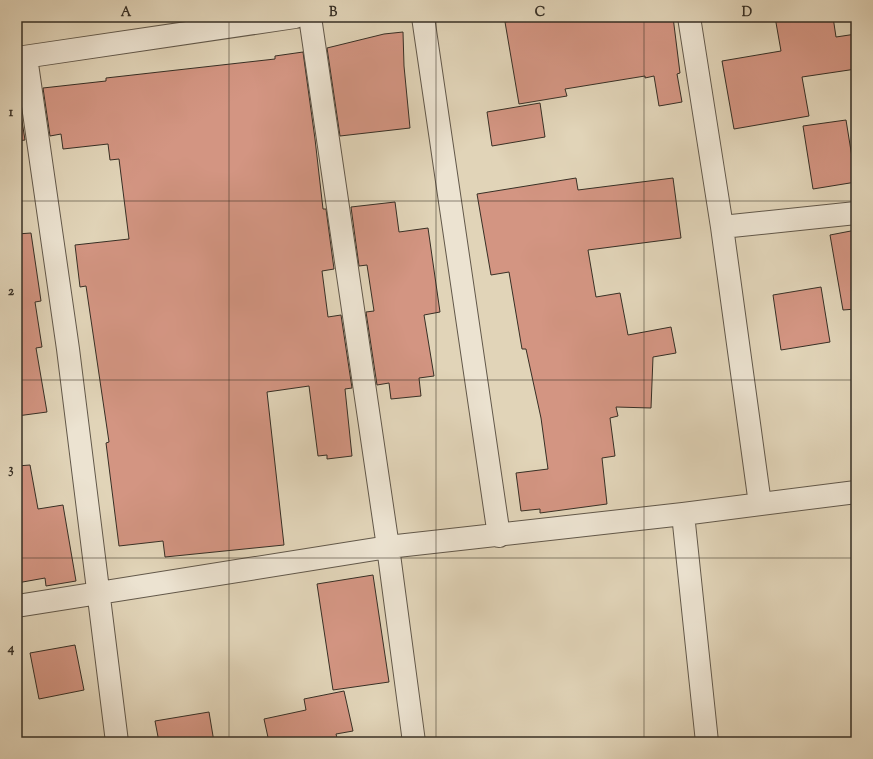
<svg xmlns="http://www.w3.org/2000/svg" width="873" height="759" font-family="'Sorts Mill Goudy',serif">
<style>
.building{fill:#d39582;stroke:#372f25}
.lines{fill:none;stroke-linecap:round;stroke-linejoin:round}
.street-casing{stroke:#62584a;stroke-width:24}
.street{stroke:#ece3d1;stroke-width:22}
.grid{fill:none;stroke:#372f25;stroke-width:1;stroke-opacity:0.55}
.neatline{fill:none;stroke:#372f25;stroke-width:1.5}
.grid-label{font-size:13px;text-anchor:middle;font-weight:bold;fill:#372f25}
</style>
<rect width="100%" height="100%" fill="#e1d4b8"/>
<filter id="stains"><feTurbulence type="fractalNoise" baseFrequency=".005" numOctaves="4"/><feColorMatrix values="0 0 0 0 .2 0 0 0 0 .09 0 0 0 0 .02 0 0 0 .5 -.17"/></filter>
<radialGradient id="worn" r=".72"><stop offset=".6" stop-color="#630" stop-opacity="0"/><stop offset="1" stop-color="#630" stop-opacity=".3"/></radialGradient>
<path class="building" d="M533,17H673L680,73L677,74L682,102L659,106L654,76L645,78V76L565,89L567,96L519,104L505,22Z
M775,17H833L836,37L856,34V69L802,77L809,116L734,129L722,61L781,51Z
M403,32L404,66L410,128L340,136L327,48L384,34Z
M303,52L315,139L323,209H326L334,269L322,271L328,317L341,315L352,388L345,389L352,456L327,459V455L318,456L309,386L267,392L284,545L165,557L163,541L119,546L106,443L109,442L86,286L80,287L75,245L129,239L119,159L110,160L108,144L63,149L61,134L50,136L43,88L106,81V78L275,59V56Z
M17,90L25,140L17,141Z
M540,103L545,137L492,146L487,112Z
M846,120L856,182L813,189L803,126Z
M576,178L578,190L673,178L681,238L588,250L596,297L620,293L628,335L671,327L676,353L653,357L651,408L616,407L618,416L610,418L615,456L602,458L607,504L540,513V509L521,511L516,473L548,469L541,418L526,349H522L509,272L491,275L477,194Z
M395,202L399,232L428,228L440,312L424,315L434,376L419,378L421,396L391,399L389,383L377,385L366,312L374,311L367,265L359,266L351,207Z
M856,230V309L843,310L830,235Z
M31,233L41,301L35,302L42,347L36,348L47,412L17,416V234Z
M821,287L830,342L781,350L773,295Z
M30,465L38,509L63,505L76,581L46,586L45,578L17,583V466Z
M373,575L389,682L333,690L317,584Z
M75,645L84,690L39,699L30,653Z
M344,691L353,731L336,734L338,742H269L264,719L306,710L304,699Z
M209,712L214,742H159L155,721Z"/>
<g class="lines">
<defs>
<path id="street" d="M310,17L388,547L414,742
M423,17L499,536
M689,17L722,227L760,504
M26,57L68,349L117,742
M17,58L295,17
M722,227L856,213
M683,514L707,742
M17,606L388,547L683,514L856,492"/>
</defs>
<use href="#street" class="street-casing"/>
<use href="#street" class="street"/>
</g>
<path class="grid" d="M229,17V742M436,17V742M644,17V742M17,201H856M17,380H856M17,558H856"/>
<rect width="873" height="759" fill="none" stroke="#e1d4b8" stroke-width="44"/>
<rect x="22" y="22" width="829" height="715" class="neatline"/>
<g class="grid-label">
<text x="126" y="16">A</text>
<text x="333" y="16">B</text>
<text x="540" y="16">C</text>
<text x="747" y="16">D</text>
<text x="11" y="116">1</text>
<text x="11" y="295">2</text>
<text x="11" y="473">3</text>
<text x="11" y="652">4</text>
</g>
<rect width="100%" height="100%" filter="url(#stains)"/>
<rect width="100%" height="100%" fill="url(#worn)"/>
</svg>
